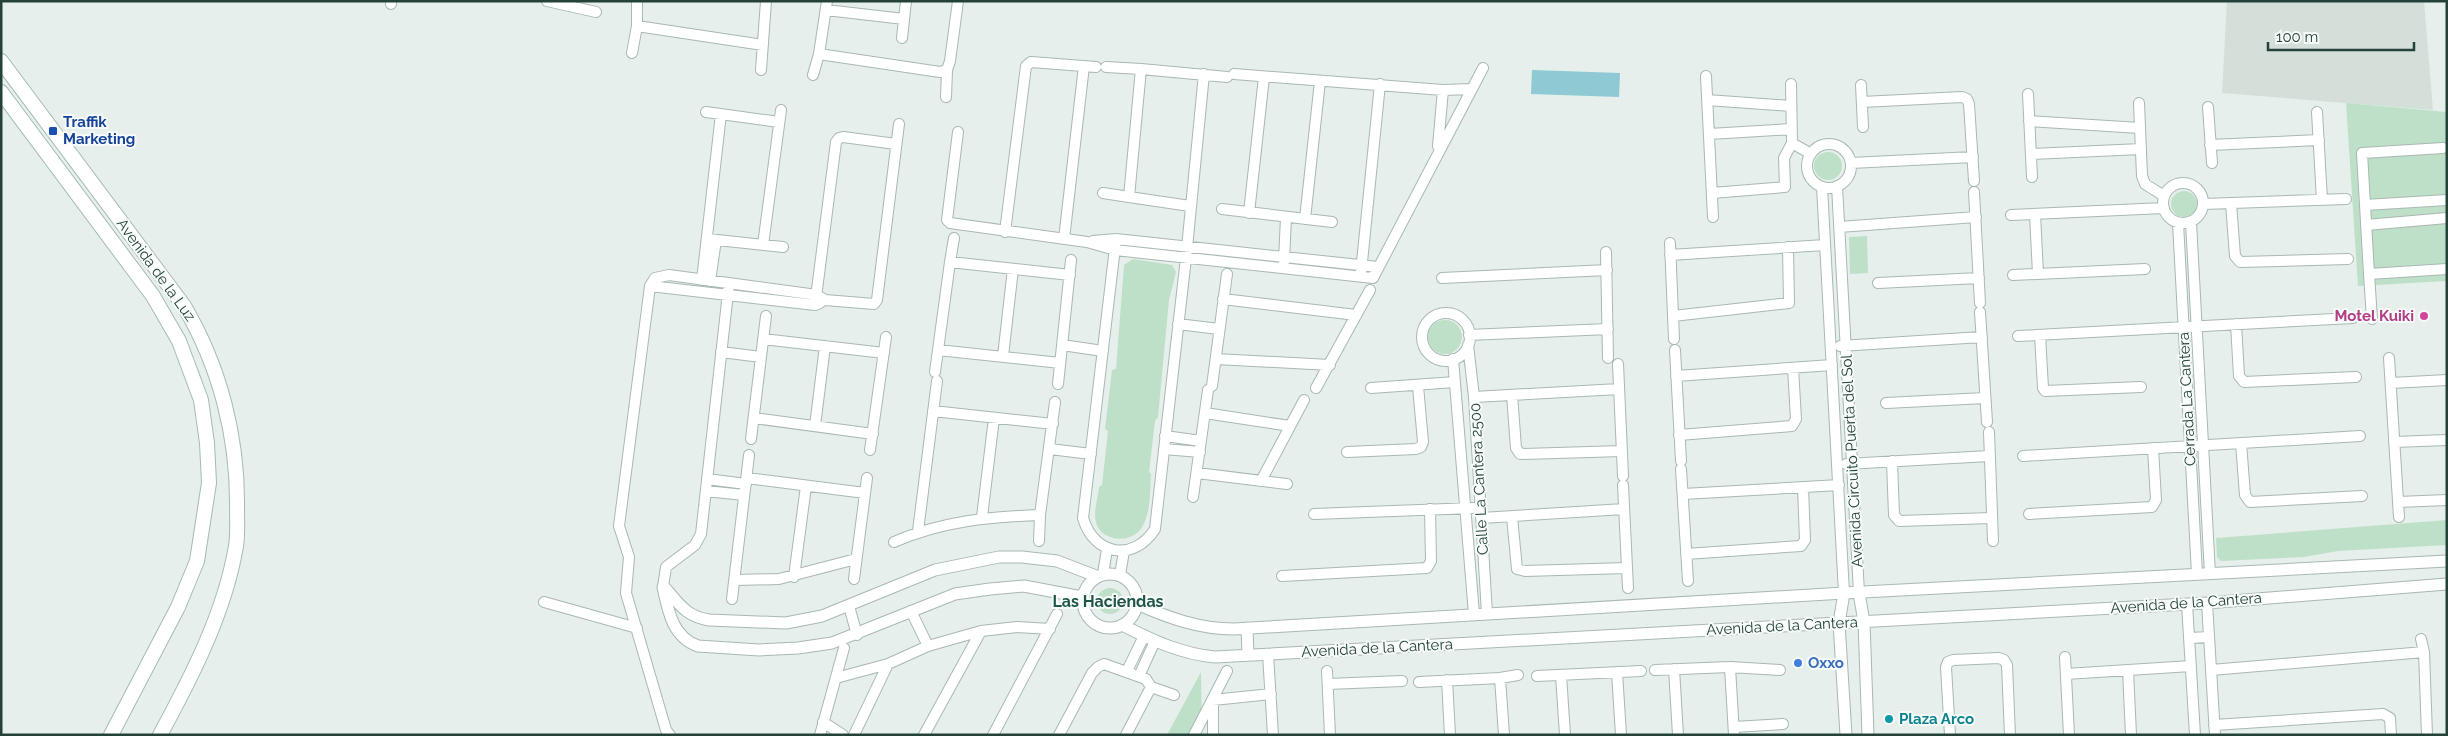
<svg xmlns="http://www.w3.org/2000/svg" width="2448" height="736" font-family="Raleway,sans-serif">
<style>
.built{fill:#d4dfda}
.green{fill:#bfe0c8}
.water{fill:#8ec9d4}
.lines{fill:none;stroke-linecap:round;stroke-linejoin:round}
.minor-casing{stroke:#a8b8b2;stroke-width:12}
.tertiary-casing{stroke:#a8b8b2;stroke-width:13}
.secondary-casing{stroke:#a4bbb3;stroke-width:16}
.minor{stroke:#fff;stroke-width:10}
.tertiary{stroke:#fff;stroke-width:11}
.secondary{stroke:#fff;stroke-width:14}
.transit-dot{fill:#1a4fb4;stroke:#f7fbf9;stroke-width:2}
.hotel-dot{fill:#d1479c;stroke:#f7fbf9;stroke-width:2}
.shop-dot{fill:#3f7fe0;stroke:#f7fbf9;stroke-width:2}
.culture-dot{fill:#0f9aa8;stroke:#f7fbf9;stroke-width:2}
.labels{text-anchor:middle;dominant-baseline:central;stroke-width:4;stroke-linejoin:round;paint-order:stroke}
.transit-label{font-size:15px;font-weight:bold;fill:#164399;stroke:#f7fbf9;text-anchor:start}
.street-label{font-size:15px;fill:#24423a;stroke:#f7fbf9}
.hotel-label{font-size:15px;font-weight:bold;fill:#b23c85;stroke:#f7fbf9;text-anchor:end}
.shop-label{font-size:15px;font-weight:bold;fill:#366cbe;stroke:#f7fbf9;text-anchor:start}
.culture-label{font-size:15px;font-weight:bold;fill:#0d838f;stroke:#f7fbf9;text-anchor:start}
.neighbourhood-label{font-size:16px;font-weight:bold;fill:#1f5548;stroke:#f7fbf9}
</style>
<rect width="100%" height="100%" fill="#e6efeb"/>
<path class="built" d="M2227,1H2424L2433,110L2222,93Z"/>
<path class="green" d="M2346,103L2447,112V281L2358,286Z
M1814 166a14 14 0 1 1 28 0a14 14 0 1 1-28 0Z
M2171 204a13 13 0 1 1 26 0a13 13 0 1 1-26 0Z
M1867,236L1868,273L1850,274L1849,237Z
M1133,259L1172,265L1176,272L1169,300L1158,417L1155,421L1149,472L1151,474C1150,491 1151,516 1140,530C1129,544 1100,541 1096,522C1093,511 1098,498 1099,487L1102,485L1108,431L1105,429L1112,370L1116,369L1124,265Z
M1428 337a17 17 0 1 1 34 0a17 17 0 1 1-34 0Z
M2447,520V545L2338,551L2304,557L2221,561L2217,557L2216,538Z
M1097 601a13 13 0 1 1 26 0a13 13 0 1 1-26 0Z
M1201,672L1202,735H1167Z"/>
<path class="water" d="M1532,70L1620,73L1619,97L1531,94Z"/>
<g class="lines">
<defs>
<path id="minor" d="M547,1L596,12
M827,1L819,54L940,72L947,70L950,61L958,1
M391,4V1
M826,10L904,19
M637,26L763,45
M902,38L906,1
M632,53L637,26V1
M1106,67L1141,69L1129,197L1190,206
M1141,69L1227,77
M761,70L766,1
M1234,74L1443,90L1471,89
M813,75L819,54
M1706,76L1713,217
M1861,85L1863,127
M2028,94L2032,177
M946,97L947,70
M1707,100L1791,106
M1862,102L1962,97L1967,99L1969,104L1974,181
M2139,103L2142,176L2145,184L2164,196
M2208,107L2212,163
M706,112L779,122
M2317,112L2322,200
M2029,121L2140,128
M958,132L947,220L950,223L1087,242L1115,250L1373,278L1483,68
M1709,134L1791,129
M1792,143L1811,154
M1807 166a22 22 0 1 1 44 0a22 22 0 1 1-44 0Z
M2210,145L2319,140
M1438,146L1443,90
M2443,148L2362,153L2369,274L2447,269
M2031,154L2141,149
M1851,163L1973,157
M2163 203a20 20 0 1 1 40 0a20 20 0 1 1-40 0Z
M1837,186L1859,593
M1822,187L1844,593
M1974,192L1980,303
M1103,193L1129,197
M1712,193L1785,187L1784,158L1792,143L1791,84
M2231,203L2235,256L2240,262L2348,259
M2204,204L2346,199
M2365,205L2447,200
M1222,209L1332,222
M1249,213L1264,77
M2035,214L2038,274
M2011,215L2164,208
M1305,219L1320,81
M2191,222L2210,574
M2178,223L2197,574
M2366,225L2447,218
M1839,227L1976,217
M1005,232L1026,66L1031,62L1096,67
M708,239L783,247
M1064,239L1084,66
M1116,239L1083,518C1094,556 1134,562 1155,529L1186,258L1204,74
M1093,241L1116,239L1378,267
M1670,243L1674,339
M763,245L781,110
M1606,252L1608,358
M1670,255L1825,245
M1284,261L1286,217
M950,262L954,238
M1361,272L1380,84
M2369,274L2372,319
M2013,275L2145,269
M1442,278L1607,270
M702,280L721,114
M710,281L716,240
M1878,283L1979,278
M650,286L815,305L820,303
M1223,299L1356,315
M815,305L836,142L839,138L843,137L896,144
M1980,312L1987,422
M1422 337a24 24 0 1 1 48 0a24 24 0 1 1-48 0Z
M1673,316L1789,303L1788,247
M1178,324L1219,329
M2236,324L2239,376L2244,382L2356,377
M1469,335L1608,329
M2040,335L2043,388L2045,391L2141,387
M2018,336L2353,318
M763,339L884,353
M1062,345L1103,351
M1468,345L1474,397L1487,614
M1840,346L1982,337
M938,350L1060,363
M1675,350L1681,461
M721,352L761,357
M1003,356L1013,269
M2389,358L2399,517
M1216,359L1330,365
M1453,359L1474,614
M1618,364L1623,476
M935,372L950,262L1070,275
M1676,376L1832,365
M2391,383L2447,380
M1058,384L1071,260
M1212,386L1227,274
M1316,388L1370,290
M1371,388L1455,382
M1512,395L1516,448L1520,454L1622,451
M1474,397L1619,389
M1886,403L1985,398
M933,411L1053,424
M1205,413L1290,426
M754,418L873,434
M815,426L825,346
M1989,432L1993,541
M1679,435L1792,426L1796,419L1793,368
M1165,436L1201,441
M751,439L766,316
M2394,442L2447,440
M2241,443L2245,495L2250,502L2362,496
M1050,449L1091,454
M1164,449L1200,452
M870,450L886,337
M1347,452L1416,449L1421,447L1423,442L1418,386
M2023,456L2360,436
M1892,461L1894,515L1899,521L1992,518
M1846,464L1989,456
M1681,469L1688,581
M1197,473L1287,484
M747,478L865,493
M707,479L746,484
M1261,481L1304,400
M1623,485L1628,588
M706,491L744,495
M1683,494L1839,485
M1193,497L1208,390
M2398,502L2447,500
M1314,514L1473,508
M2029,514L2152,507L2156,500L2153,448
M982,517L994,418
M1512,517L1517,569L1525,571L1627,568
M1481,518L1624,509
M918,531L937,381
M1039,541L1040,515L1055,402
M894,542C942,521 989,517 1040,515
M1686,554L1801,546L1805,540L1803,487
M1103,574L1107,549
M1120,575L1124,551
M1282,576L1427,568L1431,561L1430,509
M794,577L806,486
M854,579L867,478
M735,580L779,579L856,559
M663,587L666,567L695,545L701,534L729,284
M732,599L749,455
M544,602L637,628
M2207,603L2215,735
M2187,604L2195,735
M849,606L857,635
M911,611L928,646
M2189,638L2209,637
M2421,639L2424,652L2427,735
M1268,654L1273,735
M2065,657L2069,735
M1730,667L1734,735
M1674,669L1678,735
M1655,670L1730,667L1780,670
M2128,670L2131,735
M2211,670L2424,652
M1127,671L1144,636
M1327,671L1330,735
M1617,672L1621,735
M2066,674L2191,666
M1561,675L1565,735
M1139,676L1155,641
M1537,676L1641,671
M836,678L888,664L928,646L981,631L1017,627L1050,629
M1500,678L1504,735
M1447,680L1450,735
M1419,682L1500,678L1518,675
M1328,684L1402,681
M823,722L843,735
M2214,725L2383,714L2390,718L2391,735
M1734,727L1783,724
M670,735L666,730L626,593L629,557L619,526L650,286L655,278L669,275L817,295L825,300L874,304L877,300L899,124
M820,735L844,648
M854,735L888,664
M924,735L981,631
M993,735L1057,614
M1059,735L1092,673L1098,667L1104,664L1146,679L1151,687L1174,695
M1126,735L1151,687
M1194,735L1227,671
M1213,735V700L1271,694
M1950,735L1946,667L1948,662L1953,660L1999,658L2004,660L2007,665L2010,735"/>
<path id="tertiary" d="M1083 601a27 27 0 1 1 54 0a27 27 0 1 1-54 0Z
M663,587C668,610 672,637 698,646L759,650L798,648L832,643L955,594L990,589L1024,586L1082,597
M665,588C680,605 686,616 709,620L786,623L822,616L935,570L999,557H1022L1057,561L1096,576
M1844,593L1839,623L1846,735
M1859,593L1864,622L1868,735
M1137,604C1169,618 1199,629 1234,629L1844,593L2447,561
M1122,625C1152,640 1181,654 1215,657L2207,603L2447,584
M1247,628L1248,655"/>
<path id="secondary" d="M1,61L184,306C220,367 238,437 237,508C237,520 238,534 236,546C225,612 192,676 160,735
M1,92L153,296L179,341L201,400L207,443L209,483L197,561L178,607L111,735"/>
</defs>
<use href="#minor" class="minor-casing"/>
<use href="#tertiary" class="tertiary-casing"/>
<use href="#secondary" class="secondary-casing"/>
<use href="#minor" class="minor"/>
<use href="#tertiary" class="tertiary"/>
<use href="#secondary" class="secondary"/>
</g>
<rect class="transit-dot" x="48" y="126" width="10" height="10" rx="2.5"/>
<circle class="hotel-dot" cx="2424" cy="316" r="5"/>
<circle class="shop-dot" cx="1798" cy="663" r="5"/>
<circle class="culture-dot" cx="1889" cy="719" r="5"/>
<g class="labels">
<g class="transit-label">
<text x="63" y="122">Traffik<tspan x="63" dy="17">Marketing</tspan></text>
</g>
<g class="street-label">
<text transform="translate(156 270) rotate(54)">Avenida de la Luz</text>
<text transform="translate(2187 399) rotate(-93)">Cerrada La Cantera</text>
<text transform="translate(1852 461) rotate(-93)">Avenida Circuito Puerta del Sol</text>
<text transform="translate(1479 479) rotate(-93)">Calle La Cantera 2500</text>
<text transform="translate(2186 603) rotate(-4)">Avenida de la Cantera</text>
<text transform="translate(1782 626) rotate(-3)">Avenida de la Cantera</text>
<text transform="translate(1377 648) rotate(-3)">Avenida de la Cantera</text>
</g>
<g class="hotel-label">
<text x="2414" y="316">Motel Kuiki</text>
</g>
<g class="shop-label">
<text x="1808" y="663">Oxxo</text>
</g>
<g class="culture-label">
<text x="1899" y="719">Plaza Arco</text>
</g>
<g class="neighbourhood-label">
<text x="1108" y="601">Las Haciendas</text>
</g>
</g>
<rect width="2448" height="736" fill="none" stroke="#24423a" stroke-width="5"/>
<path d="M2268 42v8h146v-8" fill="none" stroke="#24423a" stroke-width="2.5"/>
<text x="2276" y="42" font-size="15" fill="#24423a" stroke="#f7fbf9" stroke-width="4" paint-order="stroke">100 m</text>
</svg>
